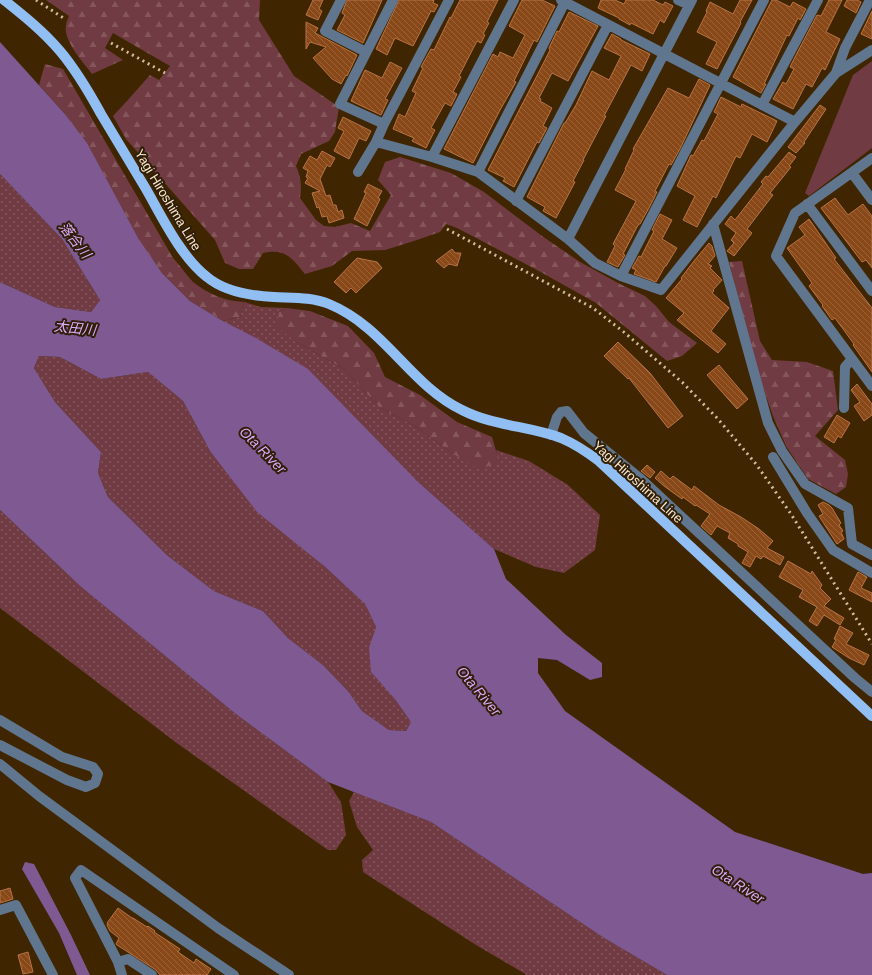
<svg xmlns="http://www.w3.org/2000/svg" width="872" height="975" font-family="Helvetica,'Noto Sans JP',sans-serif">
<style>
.grass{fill:url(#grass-dots)}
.forest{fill:url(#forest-firs)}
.park{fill:#703b42}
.water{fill:#7e5992;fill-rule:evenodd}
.building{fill:url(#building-back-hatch);stroke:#b87346}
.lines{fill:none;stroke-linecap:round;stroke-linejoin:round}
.minor{stroke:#60768f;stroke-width:10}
.major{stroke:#91bff4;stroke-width:10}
.rail{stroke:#d3bda0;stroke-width:3;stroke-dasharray:2 4;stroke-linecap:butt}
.labels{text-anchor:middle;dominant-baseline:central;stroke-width:4;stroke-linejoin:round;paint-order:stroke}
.street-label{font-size:13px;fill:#fde8cd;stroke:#2f1f09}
.water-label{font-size:14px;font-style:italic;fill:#dda9fb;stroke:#2f1f09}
</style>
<defs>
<pattern id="grass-dots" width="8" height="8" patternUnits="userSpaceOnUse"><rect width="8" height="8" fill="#703b42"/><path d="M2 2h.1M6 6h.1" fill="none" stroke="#85575c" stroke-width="1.8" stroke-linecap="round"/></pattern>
<pattern id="forest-firs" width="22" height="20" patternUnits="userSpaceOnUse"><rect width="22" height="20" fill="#703b42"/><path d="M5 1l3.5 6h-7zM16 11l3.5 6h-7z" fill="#85575c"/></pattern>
<pattern id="building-back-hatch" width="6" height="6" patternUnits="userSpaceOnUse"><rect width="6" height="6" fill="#894818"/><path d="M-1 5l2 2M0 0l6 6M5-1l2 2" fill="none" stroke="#9b6238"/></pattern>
</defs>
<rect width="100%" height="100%" fill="#3f2600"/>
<path class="grass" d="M0,174L62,239L100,300L91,312L55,307L0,282Z
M244,302L261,307L287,308L279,312L293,340L344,369L380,408L413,425L452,453L498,461L496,450L529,461L568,485L600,515L595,550L564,573L536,567L494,549L416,480L223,321L240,317Z
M39,356L60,357L101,379L148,372L183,401L210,451L324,566L365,604L376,627L369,647L394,698L411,722L406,731L389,730L362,711L348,691L323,665L288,638L263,611L214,591L168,556L108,497L98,473L101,452L55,402L34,368Z
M0,510L80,586L237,715L328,782L341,802L346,835L336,850H328L178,744L0,608Z
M354,792L431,822L604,938L667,975H527L476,945L363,872L362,860L373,850L357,827L349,801Z"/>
<path class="forest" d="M46,0H260L259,20L294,76L339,107L335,132L329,141L301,154L296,166C301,177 302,186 300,198L316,220L324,226L335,227L351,223L370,231L391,195L378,180L385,162L400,157L451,173L484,192L542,236L580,262L618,283L645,296L656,306L669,322L697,343L682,356L667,361L596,303L537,270L457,228L446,224L440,232L417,240L385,250L352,251L332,266L305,274C292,258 285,248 263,253L253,269H239L225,263L215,240L126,139L113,116L127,101L150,75L159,80L170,66L113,33L105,48L123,60L92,74C83,62 63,41 66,25C66,22 68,19 69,16Z
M45,64L63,69L173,258C180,265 186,275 193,282C208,294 225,301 244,302L240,317L223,321L190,301L162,273L138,239L64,113L39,85Z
M742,261L760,341L772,360L807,362L833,371L838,410L815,436L845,460L848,474L846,487L836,494L808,479L786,446L773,416L758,373L729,262Z
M287,308L310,311L348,326L374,353L385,377L420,395L457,422L492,437L499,461L480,470L452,453L413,425L380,408L344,369L293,340L277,326L279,312Z"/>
<path class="park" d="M872,61V148L809,196L805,193L853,75Z"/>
<path class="water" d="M0,42L64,113L87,143L138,238L162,273L190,301L223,321L256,338L308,369L416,480L494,549L506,579L566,635L602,663V677L590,680L557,660L538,658V673L565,711L735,832L863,874L872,873V975H667L604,938L431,822L328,782L237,715L80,586L0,510V282L55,307L91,312L100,300L62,239L0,174ZM39,356L60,357L101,379L148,372L183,401L210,451L257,512L324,566L365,604L376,627L369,647L371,672L394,698L411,722L406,731L389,730L362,711L348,691L323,665L288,638L263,611L214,591L168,556L108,497L98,473L101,452L55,402L34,368Z
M25,862L34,864L71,935L90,975H77L59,933L22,869Z"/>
<path class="building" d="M313,0H323L319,9L322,11L318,20L306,15Z
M347,0H382L363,43L337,30L345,15L342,13Z
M399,0H434L433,3L438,5L434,12L431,11L413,46L395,38L387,55L376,49Z
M460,0H498L487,22L489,23L483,34L485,35L481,43L477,41L459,76L461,77L453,92L457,94L451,106L445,103L431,128L435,130L426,148L412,141L414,138L393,129L399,114L405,117L416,93L412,91L423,68L421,67L431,49L434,50L450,17L451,18Z
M522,0H542L555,6L537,42L534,40L514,81L516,82L500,110L473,163L444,149L493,54L498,57L500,52L513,58L525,35L509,26Z
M601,0H615L624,4L626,0H653L663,5L665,2L673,6L664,23L660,20L653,34L631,23L630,25L619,19V18L598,8Z
M740,0H752L740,22L741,23L717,69L706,64L717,42L697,32L707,12L706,11L710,2L733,14Z
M772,0H776L790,7L793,2L806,9L800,20L798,18L789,36L787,35L764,84H766L761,93L733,77Z
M829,0H842L826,32L840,39L825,70L822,68L812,87L806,84L793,109L773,99L783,82L786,84L794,69L790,67L795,57L817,15L821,16Z
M847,0H857L861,2L856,13L844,6Z
M872,11V39L861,34Z
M569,12L598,26L568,81L552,73L539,98L541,99L540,101L552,108L543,126L547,128L539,143L537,142L514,187L503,181L505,178L488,170L541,68L550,50L549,48L557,31L559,32Z
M306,22L318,28L315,33L357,55L347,76L346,75L341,84L332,79L313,58L326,47L310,42L306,49Z
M612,34L621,39V40L650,54L642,71L631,65L604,116H606L583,160H584L573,181L575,182L556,218L543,211L545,207L527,197L564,123H565L576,105L592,71L609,80L621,56L604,48Z
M390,62L402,68L385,99L388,100L381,115L351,101L365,70L382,78Z
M699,79L710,85L680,149L671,165L669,164L655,191L657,192L649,208L640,224H639L637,227L623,254L625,255L618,267L607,262L615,246L613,244L636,201L615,190L626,169H625L634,150L633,149L668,88L689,98Z
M721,97L741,107L742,104L777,121L767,142L752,134L740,158L736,156L716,198L713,196L697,227L683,220L695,196L677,186L691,155L693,156L702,140L704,141L718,114L714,112Z
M820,105L826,109L804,142L805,143L796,153L788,147Z
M343,117L371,131L366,141L359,138L349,159L334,151L344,131L338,128Z
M322,151L335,158L330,167L327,165L320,179L326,196L330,195L333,205H336L338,212L342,210L344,218L329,223L327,216L322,217L319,207L317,208L312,193L320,191L305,183L308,178L306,177L308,171L303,168L310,156L317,160Z
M789,152L796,157L789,166L791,167L770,193L773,195L747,229L752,233L734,256L727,251L734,243L731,240L736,233L725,224L731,216L735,220L763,184L761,182L766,176L768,177Z
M368,184L382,191L378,198L380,199L367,226L354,219L363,200L366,193L364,192Z
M835,198L848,215L863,204L872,216V268L866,260L862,262L821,208Z
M660,214L672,220L662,239L677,248L666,266H665L656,282L634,274L636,270L632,268L639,256L641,257L654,231L652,230Z
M809,219L836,258L834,259L872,308V372L853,345L854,344L835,318L832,320L822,306L823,305L809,286L812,283L787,248L805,235L799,227Z
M709,243L712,246L715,256L708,264L712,266L710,268L722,280L713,290L714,291L712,293L729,308L711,331L726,344L718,353L677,320L684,313L666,298L682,279L681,278L694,261Z
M452,249L455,253H461L457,266L449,264L444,268L436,261Z
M357,258L377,262L382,268L356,293L351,288L346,293L334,282Z
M618,342L650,373L683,416L668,428L629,378L628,379L604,356Z
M719,365L748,399L737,409L707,375Z
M857,384L872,404V415L864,421L854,406L860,402L851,390Z
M837,415L850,423L841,438L838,436L834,443L824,437Z
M647,465L655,472L650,478L641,471Z
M661,471L670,479L673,476L692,490L694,486L719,505L741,517L759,529L773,541L767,548L784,557L780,565L763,556L761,559L756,556L750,567L742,563L748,552L738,546V544L728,538L730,533L717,526L711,535L701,526L710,514L696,505L695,506L683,497L682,499L664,486L655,478Z
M823,502L829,505L832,508L841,523L839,525L843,531L841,532L844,539L837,544L819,516L823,514L818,505Z
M788,561L811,574L812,571L822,585L820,588L831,599L824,606L844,618L840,625L824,615L817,626L809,621L817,607L799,597L803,590L779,577Z
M858,572L867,577L861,588L872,593V602L849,590Z
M840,626L853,633L846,644L869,655L864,665L849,658L832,647L836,640L834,639Z
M10,888L13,899L0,903V891Z
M118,908L132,918H133L147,927L148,926L155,931L154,932L180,949L178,952L194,963L196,959L211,969L207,975H160L156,970L117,945L116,944L119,938L110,931L107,925L108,923H107Z
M28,952L33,972L23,974L18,955Z"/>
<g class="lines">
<path class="minor" d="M341,0L325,31L366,52
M449,0L384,124L376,142L432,157L478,172L568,239L595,263L621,276L661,290L795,122L836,73L872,50
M561,0L795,122
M678,0L689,5
M836,73L845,48L870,0
M762,105L818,0
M384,124L340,104L393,0
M432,157L514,0
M872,158L795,213L776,256L872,386
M358,172L376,142
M478,172L565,2
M852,173L872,200
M516,201L608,25
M807,204L872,291
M713,224L768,423L782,451L805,484L848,508L852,544L872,555
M568,239L692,0
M621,276L764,0
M844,408L845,367L852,359
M551,435L557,417L561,412L567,411L584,433L642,480L855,678L872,692
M773,457L807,513L833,550L872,573
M0,720L62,757L93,767L98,774L95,783L86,787L67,780L0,745
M0,764L39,796L218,928L289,975
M0,910L16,905L53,975
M118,962L128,959L152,975
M122,975L118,962L75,878L81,870L234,975"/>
<path class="major" d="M4,0C24,16 43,31 60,51C76,70 89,92 101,114C116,139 131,164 146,189C162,217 181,257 207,277C225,292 252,296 274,297C293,298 312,297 329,304C385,327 410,385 462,410C493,426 529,426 561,438C575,444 587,452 599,461L872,716"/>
<path class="rail" d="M36,0L65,19
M111,43L165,73
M447,229L593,308L625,333L683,383L718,419L756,464L791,514L872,644"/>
</g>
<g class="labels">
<g class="street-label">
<text transform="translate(168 200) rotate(59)">Yagi Hiroshima Line</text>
<text transform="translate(638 482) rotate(42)">Yagi Hiroshima Line</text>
</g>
<g class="water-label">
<text transform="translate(75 240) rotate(52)">落合川</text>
<text transform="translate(75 328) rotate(6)">太田川</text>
<text transform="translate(263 450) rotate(45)">Ota River</text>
<text transform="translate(479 691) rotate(50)">Ota River</text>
<text transform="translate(738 884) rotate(33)">Ota River</text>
</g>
</g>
</svg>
